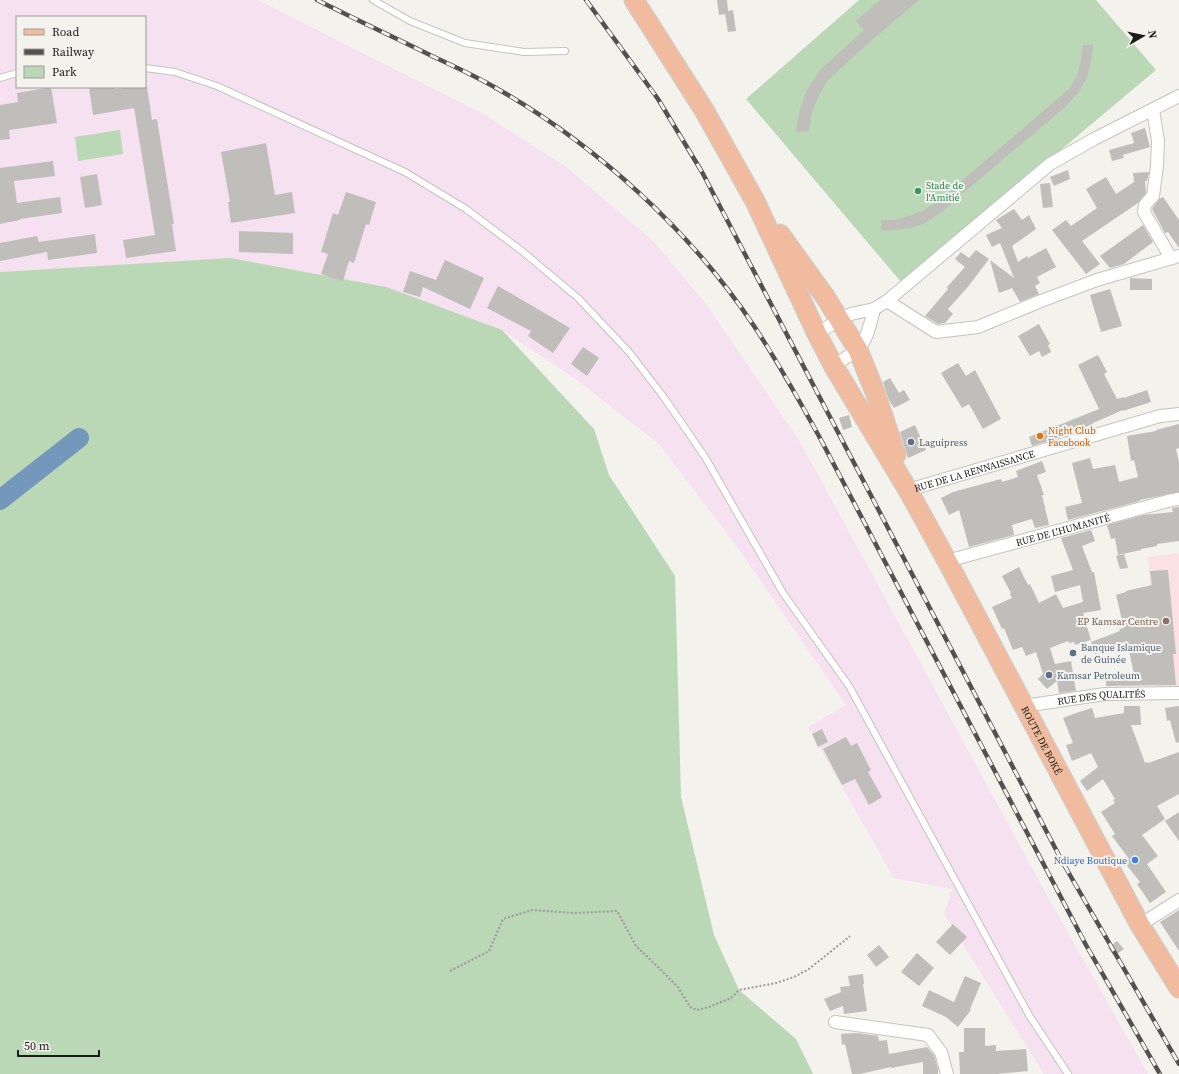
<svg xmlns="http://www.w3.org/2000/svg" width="1179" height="1074" font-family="'Source Serif 4',serif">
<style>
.industrial{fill:#f6e1f0;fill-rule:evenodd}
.education{fill:#fbe0e4}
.green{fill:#bad7b6}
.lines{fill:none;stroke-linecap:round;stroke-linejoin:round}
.river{stroke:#7398bb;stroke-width:20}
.building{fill:#bfbeba}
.lane-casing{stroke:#c4c3bf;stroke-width:8}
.street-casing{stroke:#c4c3bf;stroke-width:14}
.primary-casing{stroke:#cdcdcd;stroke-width:21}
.path{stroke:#9b9a96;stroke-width:2;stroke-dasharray:2 2;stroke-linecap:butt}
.lane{stroke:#fff;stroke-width:6}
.street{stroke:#fff;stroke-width:12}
.primary{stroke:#f1bba0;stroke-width:19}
.rail-casing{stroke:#535250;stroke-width:4.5}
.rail{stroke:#f3f2ed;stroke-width:3;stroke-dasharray:9;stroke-linecap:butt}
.leisure-dot{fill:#2e9e5b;stroke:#f3f2ed;stroke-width:1.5}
.food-dot{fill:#e8710a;stroke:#f3f2ed;stroke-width:1.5}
.service-dot{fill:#5c6f8a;stroke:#f3f2ed;stroke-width:1.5}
.education-dot{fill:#8d6e63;stroke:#f3f2ed;stroke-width:1.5}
.shop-dot{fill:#3f7fe0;stroke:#f3f2ed;stroke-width:1.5}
.labels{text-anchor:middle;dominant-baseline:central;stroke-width:4;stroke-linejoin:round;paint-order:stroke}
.leisure-label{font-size:10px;fill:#27864d;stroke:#f3f2ed;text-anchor:start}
.food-label{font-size:10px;fill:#c56008;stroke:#f3f2ed;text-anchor:start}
.service-label{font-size:10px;fill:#4e5e75;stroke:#f3f2ed;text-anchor:start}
.street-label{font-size:10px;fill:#1c1b1a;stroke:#f3f2ed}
.education-label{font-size:10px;fill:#785e54;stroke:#f3f2ed;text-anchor:end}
.shop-label{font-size:10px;fill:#366cbe;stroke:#f3f2ed;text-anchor:end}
</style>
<rect width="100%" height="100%" fill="#f3f2ed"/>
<path class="industrial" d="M0,0H258L483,114L565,166L653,241L706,304L800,442L1050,901L1148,1074H1044L944,914L952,889L894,878L808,727L846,705L738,548L659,444L577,380L502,330L230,258L0,272ZM17,17H145V87H17Z"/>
<path class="education" d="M1179,553V686L1158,687L1148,557Z"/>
<path class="green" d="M859,0H1096L1156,70L902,283L746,99Z
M120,130L123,154L78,161L75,137Z
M230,258L386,287L502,330L594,429L609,475L675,576L681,797L714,935L739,990L796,1039L813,1074H0V272Z"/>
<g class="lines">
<path class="river" d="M0,500L79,438"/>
</g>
<path class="building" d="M717,0H727L728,11L733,10L736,31L728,32L725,14L719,15Z
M880,0H919L872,40L828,80L820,93L812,112L809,131L796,132L799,112L807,90L820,70L864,30L856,21Z
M1083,45H1093L1091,62L1086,80L1077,94L1065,107L962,194L942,212L925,223L911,228L896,230L881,231V220H894L909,216L922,211L936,203L1069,89L1077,76L1081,60Z
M51,87L57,123L9,130L10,139L0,140V105L18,102L17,93Z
M89,87H114L115,89L131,87H147L152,120L157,119L174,224H172L176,251L126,258L123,240L155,235L134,108L93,115Z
M1145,128L1150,147L1123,155L1124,158L1112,161L1109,150L1134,143L1131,133Z
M266,143L275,195L292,192L295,213L231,223L228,202H230L221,152Z
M53,161L55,176L14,181L17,203L60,197L62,213L20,219V220L0,224V168Z
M1068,170L1070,179L1054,186L1050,177Z
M1149,172L1147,181H1145L1146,193L1138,203L1082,241L1100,264L1086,274L1052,230L1066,220L1071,226L1097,208L1086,189L1106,177L1116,194L1134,182L1133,173Z
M97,174L102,205L85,208L80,177Z
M1050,183L1053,207L1043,208L1040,184Z
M346,192L376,202L369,225L366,224L354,263L349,261L343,281L321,274L328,254L321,252L333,213L338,215Z
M1163,197L1179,220V248L1168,232L1165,233L1152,209L1159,199Z
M1014,209L1022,220L1029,215L1036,229L1012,246L1018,262L1027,256L1028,258L1046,248L1056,267L1037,277L1040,283L1035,286L1039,294L1020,302L1012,288L999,293L990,260L1014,278L1000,243L992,247L986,235L1002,228L996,220Z
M1143,225L1153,242L1124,264L1110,268L1100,256Z
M239,231L293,233V254L239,252Z
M95,234L97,253L48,260L47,252L0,261V243L37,236L39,242Z
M976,250L989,259L967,288L948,309L953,314L945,323L938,324L925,316L948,289L947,287L965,267L955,259L961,252L969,258Z
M445,260L484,278L470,309L423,287L420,297L403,292L410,271L436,280Z
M1130,278L1152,279V290H1130Z
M498,286L570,328L553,353L528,336L531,331L487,308Z
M1110,289L1122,326L1101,332L1090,295Z
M1039,324L1050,344L1048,345L1051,352L1042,357L1039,351L1030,356L1018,336Z
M583,347L599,358L587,376L571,364Z
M1098,355L1107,372L1104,374L1117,399L1124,397V398L1147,390L1151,402L1123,411V410L1093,423V424L1060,437L1032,446L1029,437L1099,409L1078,365Z
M958,363L966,376L975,370L1001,419L983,429L969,404L962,408L941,373Z
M890,378L899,393L904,390L910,400L894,408L889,400L883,382Z
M849,415L852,427L843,430L839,418Z
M1179,424V448L1176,449L1179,462V492L1140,500V501L1068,520L1065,507L1082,503L1072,463L1090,458L1093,469L1115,465L1119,482L1138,477L1134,460L1131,461L1127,436L1156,431V430Z
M915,425L926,450L908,458L900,432Z
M1042,461L1046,472L1037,475L1044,495H1042L1049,525L1035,528L1032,519L1012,525L1014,535L969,547L959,510L949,515L941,498L953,492L1001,479L1002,482L1018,477L1016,471Z
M1179,507V541L1157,544V546L1141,549V550L1118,555L1115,538L1111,539L1107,525L1143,515L1173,512L1172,508Z
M1091,530L1095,541L1082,546L1092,572H1094L1101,610L1083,613L1091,640L1075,645L1074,642L1069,643L1068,641L1050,648L1055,664L1071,661L1076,691L1059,693L1057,681L1047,689L1038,679L1043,674L1036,652L1026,656L1022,647L1013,650L1004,628L1002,629L992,607L1012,598L1010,594L1011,593L1002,576L1019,567L1028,585L1030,584L1039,603L1056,594L1063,608L1083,602L1080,585L1055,592L1051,576L1073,570L1061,538Z
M1124,554L1128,568L1120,569L1116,556Z
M1168,570L1176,654H1173L1176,685L1106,686V680L1135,679L1127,641L1095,654L1091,642L1120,631L1119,629L1124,628L1116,595L1126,592V591L1152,585L1150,571Z
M1124,706H1140L1141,725H1131L1145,763L1148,762V763L1179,752V794L1157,806L1165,819L1142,835L1158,856L1147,864L1166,892L1150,903L1137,884L1140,882L1125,863L1129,859L1112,836L1115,834L1101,812L1115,803L1113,800L1115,799L1103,779L1087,791L1080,781L1098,767L1091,753L1072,761L1066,745L1073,743L1063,718L1076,713L1092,708L1095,718L1124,713Z
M1179,706V742L1176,743L1170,720L1167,721L1165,708Z
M822,729L828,742L818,747L812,734Z
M846,737L851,746L857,743L871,770L868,772L882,797L869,805L855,779L842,785L823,749Z
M1179,812V841L1165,821Z
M1179,910V951L1160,922Z
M953,924L967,937L950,955L936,942Z
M1117,941L1124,949L1114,956L1108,948Z
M879,945L889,957L876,967L867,955Z
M917,953L934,968L919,986L901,972Z
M863,974L864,984H863L867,1011L844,1014L843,1006L830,1011L824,999L841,992L840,987L850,986L848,976Z
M965,976L981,983L970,1009L971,1010L958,1027L946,1017L922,1006L929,990L954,1002Z
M964,1028H985V1046L996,1045V1051L1026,1049L1028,1071L996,1074H960L959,1052H964Z
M857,1033L878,1036L879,1041L887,1040L889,1054L927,1047L934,1055L938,1069V1074H923V1062L891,1068V1067L860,1074H852L845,1044L842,1045L841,1034Z"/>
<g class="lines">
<defs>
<path id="lane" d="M373,0L410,21L465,43L524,52L565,51
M145,68L175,72L217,86L405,172L466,209L522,251L578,298L629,352L663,396L705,457L783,593L849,686L1029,1015L1068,1074
M0,78L17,73"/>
<g id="street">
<path d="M1153,110L1158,141L1157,166L1153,196L1145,205L1144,212L1171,258"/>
<path d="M887,301L936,332L978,327L1041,301L1097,280L1179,256"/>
<path d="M817,334L840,319L851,314L874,309L887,301L1050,164L1094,139L1179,96"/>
<path d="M833,365C840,361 850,356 857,350C867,342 871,321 874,309"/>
<path id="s1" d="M908,490L1160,416L1179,414"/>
<path id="s2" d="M947,561L1168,501L1179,499"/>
<path id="s3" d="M1024,706L1105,694L1179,693"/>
<path d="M1140,925L1179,900"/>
<path d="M835,1022L928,1035L941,1052L947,1074"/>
</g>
<g id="primary">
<path id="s4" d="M634,0L704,110L755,201L817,334L833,365L908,490L947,561L1024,706L1140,925L1179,988"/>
<path d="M780,234L826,298L858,350L875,392L896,455"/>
</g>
</defs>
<use href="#lane" class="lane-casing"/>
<use href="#street" class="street-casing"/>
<use href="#primary" class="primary-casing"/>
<path class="path" d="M450,971L489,951L503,919L532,910L574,913L617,911L636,946L658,967L678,987L690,1007L697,1010L709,1007L731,998L739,990L776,983L794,977L809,969L850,936"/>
<use href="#lane" class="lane"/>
<use href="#street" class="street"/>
<use href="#primary" class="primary"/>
<defs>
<path id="rail" d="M317,0C355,19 393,37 432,56C453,66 475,76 496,88C596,145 690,230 754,326C778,362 799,400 820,438L1086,945L1160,1074
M586,0L658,99L702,172L1063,863L1179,1064"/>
</defs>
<use href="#rail" class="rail-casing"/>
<use href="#rail" class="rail"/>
</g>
<circle class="leisure-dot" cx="918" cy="191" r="4"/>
<circle class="food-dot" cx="1040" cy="436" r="4"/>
<g class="service-dot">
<circle cx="911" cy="442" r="4"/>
<circle cx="1073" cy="653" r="4"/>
<circle cx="1049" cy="675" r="4"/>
</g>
<circle class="education-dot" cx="1166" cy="621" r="4"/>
<circle class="shop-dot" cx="1135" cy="860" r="4"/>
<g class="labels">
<g class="leisure-label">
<text x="926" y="185">Stade de<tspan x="926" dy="12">l'Amitié</tspan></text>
</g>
<g class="food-label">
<text x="1048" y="430">Night Club<tspan x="1048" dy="12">Facebook</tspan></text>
</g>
<g class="service-label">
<text x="919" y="442">Laguipress</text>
<text x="1081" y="647">Banque Islamique<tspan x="1081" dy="12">de Guinée</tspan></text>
<text x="1057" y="675">Kamsar Petroleum</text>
</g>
<g class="street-label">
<text stroke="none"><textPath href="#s1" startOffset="69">RUE DE LA RENNAISSANCE</textPath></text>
<text stroke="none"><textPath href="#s2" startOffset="120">RUE DE L'HUMANITÉ</textPath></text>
<text stroke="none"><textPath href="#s3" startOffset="78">RUE DES QUALITÉS</textPath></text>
<text stroke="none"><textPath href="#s4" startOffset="846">ROUTE DE BOKÉ</textPath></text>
</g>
<g class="education-label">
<text x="1158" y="621">EP Kamsar Centre</text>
</g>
<g class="shop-label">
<text x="1127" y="860">Ndiaye Boutique</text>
</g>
</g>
<rect x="16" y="16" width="130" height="72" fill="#f3f2ed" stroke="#9d9c99"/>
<rect x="24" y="29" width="20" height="6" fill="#f1bba0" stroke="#9d9c99"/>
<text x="52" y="36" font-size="12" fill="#1c1b1a">Road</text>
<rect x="24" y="49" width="20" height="6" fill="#535250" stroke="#9d9c99"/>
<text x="52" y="56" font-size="12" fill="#1c1b1a">Railway</text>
<rect x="24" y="66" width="20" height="12" fill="#bad7b6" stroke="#9d9c99"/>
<text x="52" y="76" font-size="12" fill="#1c1b1a">Park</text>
<g transform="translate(1143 36) rotate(81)" stroke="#f3f2ed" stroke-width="3" paint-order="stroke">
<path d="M0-3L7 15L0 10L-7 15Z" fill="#1c1b1a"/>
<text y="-6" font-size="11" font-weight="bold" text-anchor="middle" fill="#1c1b1a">N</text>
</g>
<path d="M18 1050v6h81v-6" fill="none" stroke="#1c1b1a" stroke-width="2"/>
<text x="24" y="1050" font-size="12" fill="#1c1b1a" stroke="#f3f2ed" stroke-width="3" paint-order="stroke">50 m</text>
</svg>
